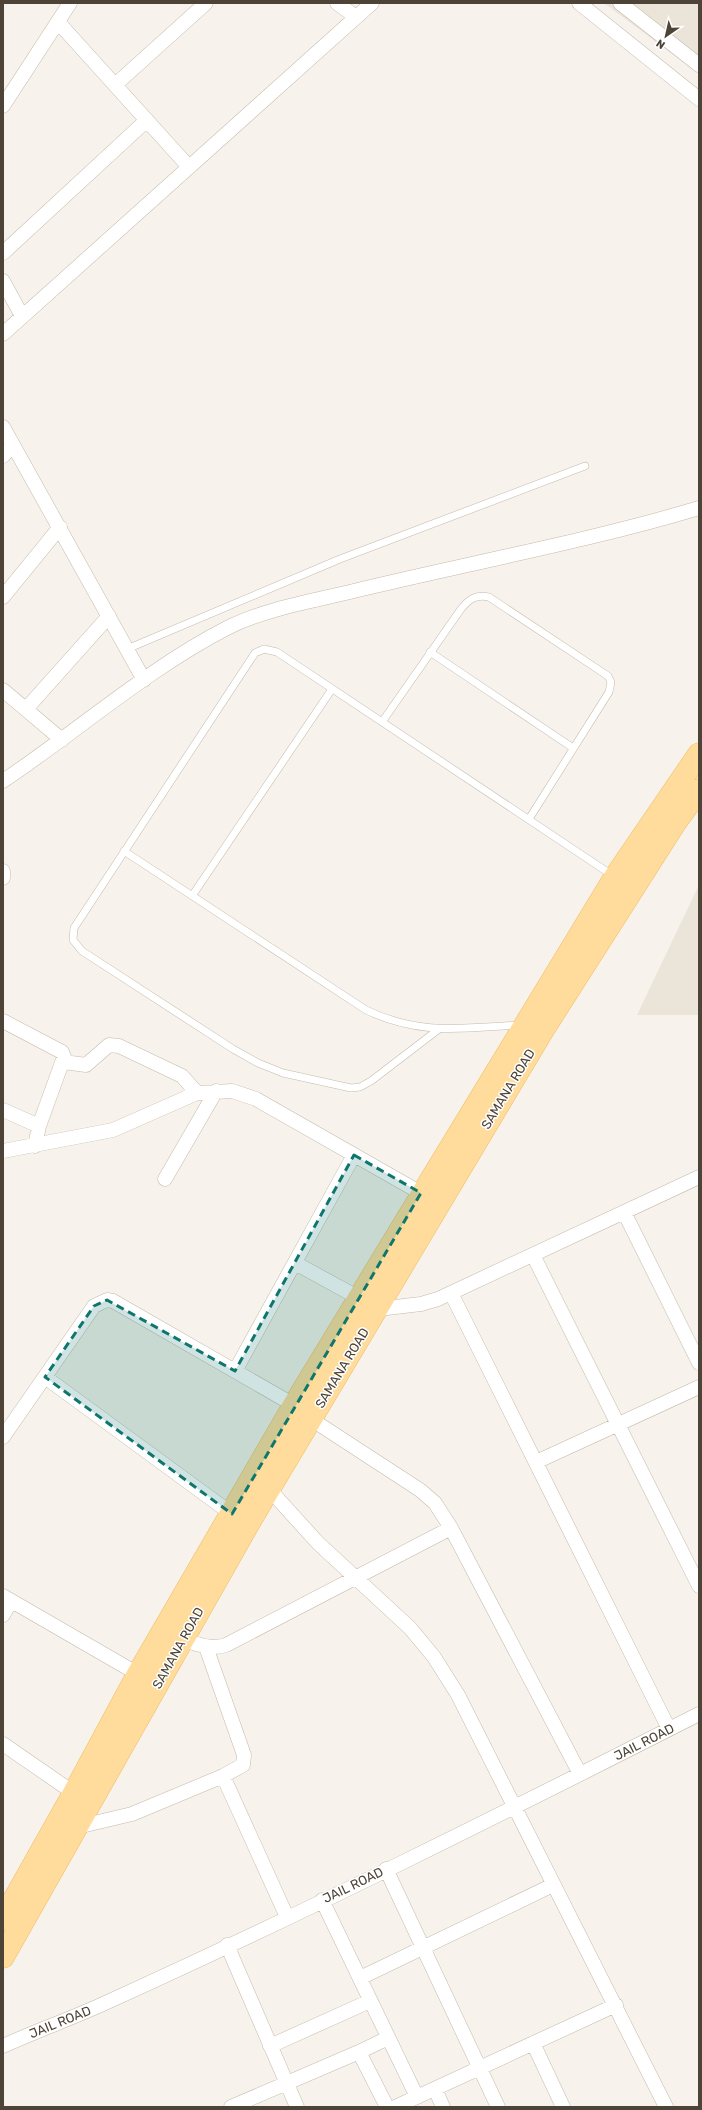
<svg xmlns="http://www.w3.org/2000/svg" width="702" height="2110" font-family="Rubik,sans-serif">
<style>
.residential{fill:#ebe4d8}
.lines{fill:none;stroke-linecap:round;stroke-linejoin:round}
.service-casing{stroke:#c4baac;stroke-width:8}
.minor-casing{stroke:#c4baac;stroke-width:15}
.primary-casing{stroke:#f2bc5e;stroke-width:23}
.service{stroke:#fff;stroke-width:7}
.minor{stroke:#fff;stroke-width:14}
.primary{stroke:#ffdc9c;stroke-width:22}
.marked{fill:#0f766e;fill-opacity:0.2;stroke:#0f766e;stroke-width:3;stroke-dasharray:8 5;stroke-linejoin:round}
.labels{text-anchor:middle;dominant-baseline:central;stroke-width:3;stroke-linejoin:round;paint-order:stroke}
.street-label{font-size:13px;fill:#4d4337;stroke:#fff}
</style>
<rect width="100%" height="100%" fill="#f7f2eb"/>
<path class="residential" d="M604,3H699V74Z
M699,885V1015H637Z"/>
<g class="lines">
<defs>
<path id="service" d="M127,649L340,559L585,466
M430,652L573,748
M382,722L461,609C469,599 476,594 489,597L608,676L611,682L609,692L529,819
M124,851L366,1010C421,1036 462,1028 520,1025
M192,896L332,689
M439,1029L371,1081L360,1087L351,1088L283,1073L258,1063L233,1049L82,951L73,940L74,928L255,653L264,649L277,652L612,875"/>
<path id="minor" d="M337,3L356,17
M579,3L699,99
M620,3L699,65
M58,22L189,167
M115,85L206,3
M3,106L70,3
M3,253L147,120
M3,281L22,316
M3,334L372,3
M3,427L144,680
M3,456L13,445
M3,597L60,527
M3,690L62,740
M26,709L109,616
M3,781C76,732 149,668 227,628C266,608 319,600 362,589C474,562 589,541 699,508
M3,871V878
M3,1021L62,1052L64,1057L39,1126L35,1146
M64,1062L86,1065L109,1045L119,1046L182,1076L197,1093
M3,1110L39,1126
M3,1151L113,1130L197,1093L232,1091L256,1099L421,1193
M165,1179L216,1091
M624,1212L699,1363
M533,1255L699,1586
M295,1263L359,1298
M451,1293L669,1729
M378,1309L421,1304L438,1299L699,1177
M235,1371L354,1155
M45,1377L232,1514
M311,1419L420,1490L435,1503L451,1528L580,1774
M3,1437L94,1306L107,1300L113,1301L294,1405
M536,1462L699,1387
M269,1489L318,1543L410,1628L434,1657L458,1695L666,2107
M3,1596L138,1674
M3,1615L11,1601
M183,1640C198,1644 211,1650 226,1645L451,1528
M3,1744L74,1793
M223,1776L287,1917
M77,1827L132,1814L223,1776L243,1765L244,1755L206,1647
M386,1869L498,2107
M322,1900L417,2097
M227,1945L297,2107
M360,1978L553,1885
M533,2043L563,2107
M3,2046C36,2031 70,2019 103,2004C304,1913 502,1814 699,1714
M270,2046L370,2001
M359,2052L387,2107
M435,2089L443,2107
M231,2107L359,2052L388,2038
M395,2107L616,2005"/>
<path id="primary" d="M3,1919L74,1793L138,1674L294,1405L615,877L699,754
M3,1957L250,1521L543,1030L675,823L699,790"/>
</defs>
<use href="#service" class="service-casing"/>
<use href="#minor" class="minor-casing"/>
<use href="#primary" class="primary-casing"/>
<use href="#service" class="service"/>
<use href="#minor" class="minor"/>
<use href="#primary" class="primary"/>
</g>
<path class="marked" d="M354,1155L421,1193L232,1514L45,1377L94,1306L107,1300L235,1371Z"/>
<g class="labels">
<g class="street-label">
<text transform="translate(508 1089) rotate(-59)">SAMANA ROAD</text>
<text transform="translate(342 1368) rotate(-59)">SAMANA ROAD</text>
<text transform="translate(178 1648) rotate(-61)">SAMANA ROAD</text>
<text transform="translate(644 1742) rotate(-27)">JAIL ROAD</text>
<text transform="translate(353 1885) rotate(-26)">JAIL ROAD</text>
<text transform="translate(60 2022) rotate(-22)">JAIL ROAD</text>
</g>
</g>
<rect width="702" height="2110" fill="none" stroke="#4d4337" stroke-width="8"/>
<g transform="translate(666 36) rotate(214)" stroke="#ffffff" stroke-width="3" paint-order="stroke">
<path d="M0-3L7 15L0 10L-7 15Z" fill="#4d4337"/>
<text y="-6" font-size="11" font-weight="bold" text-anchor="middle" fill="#4d4337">N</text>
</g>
</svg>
